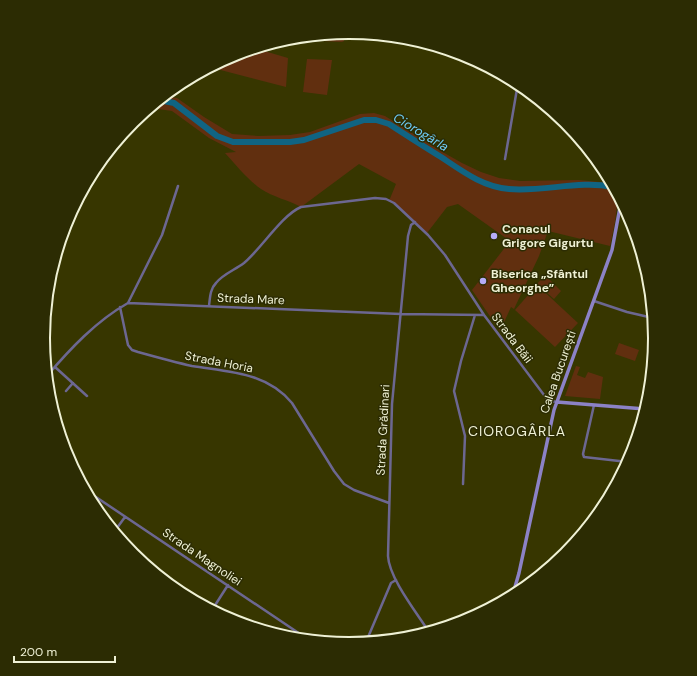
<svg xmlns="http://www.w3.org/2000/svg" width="697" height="676" font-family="'DM Sans',sans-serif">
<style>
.green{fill:#612f0f}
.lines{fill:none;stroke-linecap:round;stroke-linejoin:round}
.river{stroke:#106483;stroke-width:6}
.street{stroke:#6c6791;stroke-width:2.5}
.secondary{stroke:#8c82c6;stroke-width:3.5}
.poi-dot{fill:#b5acf8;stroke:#2c2c03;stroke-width:1.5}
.labels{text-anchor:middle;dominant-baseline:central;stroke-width:3;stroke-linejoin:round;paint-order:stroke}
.poi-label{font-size:12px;font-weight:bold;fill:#eff1d5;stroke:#2c2c03;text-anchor:start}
.street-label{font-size:12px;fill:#eff1d5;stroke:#2c2c03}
.water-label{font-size:13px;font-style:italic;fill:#6ecbf5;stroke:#2c2c03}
.quarter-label{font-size:14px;letter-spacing:1px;fill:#eff1d5;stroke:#2c2c03}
.rim{fill:none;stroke:#eff1d5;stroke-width:2}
</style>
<rect width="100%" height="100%" fill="#373600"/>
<path class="green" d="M344,32V41L342,42L323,41L321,39L322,35Z
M254,48L288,58L286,87L209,67L232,55Z
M307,59L332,60L327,95L303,92Z
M164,96L177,98L204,117L232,134L259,136L290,135L310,132L360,114L374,113L385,116L439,150L462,163L481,172L499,178L520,181L578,180L611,183L618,197L615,222L610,246L548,231L539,256L514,309L511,307L500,331L472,290L510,241L458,204L447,207L427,233L403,210L389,201L396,184L359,164L301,207C288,200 273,197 261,189C249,181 235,164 225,153L236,152L209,138L172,111L158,109L145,111Z
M545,275L561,291L554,299L537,284Z
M537,285L578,323L555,347L515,310Z
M619,343L639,350L635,361L615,354Z
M576,366L580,367L577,375L585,378L588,372L603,377L600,399L565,396Z"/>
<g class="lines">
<path class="river" d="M155,103L164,101L174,103L217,136L233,142H290L304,140L364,120H376L389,124C406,135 423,146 441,157C462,171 483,187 509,189C544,192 579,180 613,187"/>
<path class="street" d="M505,159L518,83
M415,222L411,225L408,236L392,404L388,556C389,578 417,613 429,632
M594,301L627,312L653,318
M128,303L162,235L178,186
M209,306C210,298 210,289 216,283C223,274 235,270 244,263C261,249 282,215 301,207L375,198L386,199L394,203L428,235L445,255L484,315L547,399L551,401L557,402
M120,307L128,345L132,350L138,352C156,357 174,362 192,366C229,372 266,372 292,403L334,471L344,484L354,490L389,503
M55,367L87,396
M46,377C70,349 96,321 128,303L401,314L484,315
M66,391L73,383
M594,405L583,454L584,457L628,462
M463,484L465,436L454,391L461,361L475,315
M84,489L309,640
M114,532L125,517
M212,610L228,585
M366,642L391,583L396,580"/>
<path class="secondary" d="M557,402L645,409
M509,598L515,587L519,573L554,410L612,250L621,202"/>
</g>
<g class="poi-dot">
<circle cx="494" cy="236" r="4"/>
<circle cx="483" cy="281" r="4"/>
</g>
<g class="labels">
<g class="poi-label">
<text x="502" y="229">Conacul<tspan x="502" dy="14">Grigore Gigurtu</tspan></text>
<text x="491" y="274">Biserica „Sfântul<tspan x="491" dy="14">Gheorghe”</tspan></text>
</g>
<g class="street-label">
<text transform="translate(251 299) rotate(2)">Strada Mare</text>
<text transform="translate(512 338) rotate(53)">Strada Băii</text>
<text transform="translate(219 362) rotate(11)">Strada Horia</text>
<text transform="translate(558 372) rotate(-71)">Calea București</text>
<text transform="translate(383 430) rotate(-87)">Strada Grădinari</text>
<text transform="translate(202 557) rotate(34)">Strada Magnoliei</text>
</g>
<g class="water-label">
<text transform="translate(421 132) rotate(31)">Ciorogârla</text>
</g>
<g class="quarter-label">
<text x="517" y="431">CIOROGÂRLA</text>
</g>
</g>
<path d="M0 0H697V676H0ZM50 338a299 299 0 1 1 598 0a299 299 0 1 1-598 0Z" fill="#2c2c03" fill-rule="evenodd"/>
<path class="rim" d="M50 338a299 299 0 1 1 598 0a299 299 0 1 1-598 0Z"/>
<path d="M14 656v6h101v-6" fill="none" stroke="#eff1d5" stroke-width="2"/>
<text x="20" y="656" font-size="12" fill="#eff1d5" stroke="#2c2c03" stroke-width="3" paint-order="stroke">200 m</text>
</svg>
